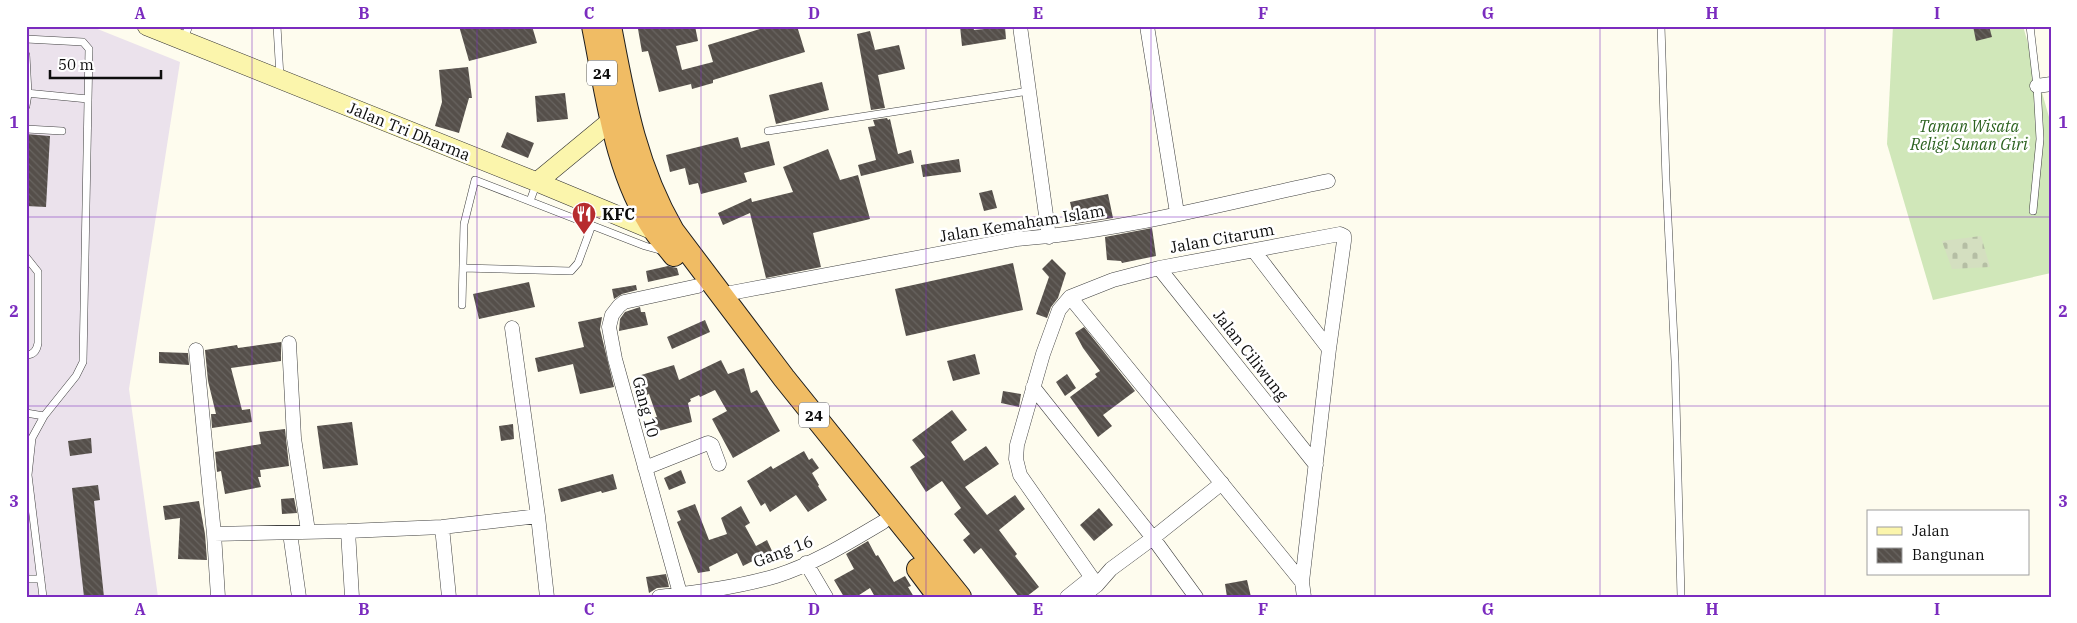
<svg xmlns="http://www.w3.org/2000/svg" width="2077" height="623" font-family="'IBM Plex Serif',serif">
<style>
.industrial{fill:#ebe2ec}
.grass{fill:#d0e7b9}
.cemetery{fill:url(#cemetery-stones)}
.building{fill:url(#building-back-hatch)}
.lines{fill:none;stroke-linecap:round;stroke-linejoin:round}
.service-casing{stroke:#404040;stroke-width:8}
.minor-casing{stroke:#404040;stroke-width:15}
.secondary-casing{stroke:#2f2f2f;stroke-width:20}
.trunk-casing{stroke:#1e1e1e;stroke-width:24}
.service{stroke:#fff;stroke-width:7}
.minor{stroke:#fff;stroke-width:14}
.secondary{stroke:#fbf5ac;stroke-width:19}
.trunk{stroke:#f0bc64;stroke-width:22}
.grid{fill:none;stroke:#7b2cbf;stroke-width:1;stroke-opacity:0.55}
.labels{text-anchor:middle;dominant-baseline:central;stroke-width:5;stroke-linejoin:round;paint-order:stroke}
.shield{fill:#fff;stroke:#565656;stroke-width:1}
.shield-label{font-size:15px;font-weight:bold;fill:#0d0d0d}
.park-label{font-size:16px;font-style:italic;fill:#2c6220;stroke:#fff}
.street-label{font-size:16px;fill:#0d0d0d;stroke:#fff}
.poi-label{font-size:16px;font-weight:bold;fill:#0d0d0d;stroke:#fff;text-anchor:start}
.neatline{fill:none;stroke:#7b2cbf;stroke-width:2}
.grid-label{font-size:16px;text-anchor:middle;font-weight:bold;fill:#7b2cbf}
</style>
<defs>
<pattern id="cemetery-stones" width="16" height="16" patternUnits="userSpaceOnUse" patternTransform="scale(1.25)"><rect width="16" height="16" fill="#d4dfc0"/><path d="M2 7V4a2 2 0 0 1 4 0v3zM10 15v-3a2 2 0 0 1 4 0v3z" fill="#b5bea4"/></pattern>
<pattern id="building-back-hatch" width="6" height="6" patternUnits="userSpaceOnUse" patternTransform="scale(1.25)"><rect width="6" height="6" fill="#554f4a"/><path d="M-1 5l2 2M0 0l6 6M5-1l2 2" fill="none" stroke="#686460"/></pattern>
</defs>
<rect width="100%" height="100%" fill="#fefcee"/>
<path class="industrial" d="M26,26H90L180,62L129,389L158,597H26Z"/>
<path class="grass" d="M1893,26H2023L2051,124V273L1933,300L1887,144Z"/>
<path class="cemetery" d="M1981,236L1990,267L1952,269L1942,241Z"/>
<path class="building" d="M459,26H532L537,43L469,61Z
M650,26H695L698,41L676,46L682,70L713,62L708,45L770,26H797L805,52L713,80V83L692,89L691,84L659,92L648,51L642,52L638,29Z
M960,26H973L974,30L1005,27L1006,39L962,46Z
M1973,26H1989L1992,37L1976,41Z
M870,31L875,50L899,45L905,69L878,75L885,108L871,110L857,34Z
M468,67L472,98H469L459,133L435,126L442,102L439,70Z
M822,82L829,110L776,124L769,95Z
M565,93L568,119L537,122L535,96Z
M887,118L888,120L890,119L898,154L911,150L914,163L861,176L858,165L876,160L868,127L875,126L873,120Z
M507,132L534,143L528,158L501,147Z
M26,134L50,136L46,207L26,206Z
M738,137L741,148L769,141L775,165L744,173L747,182L701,194L698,183L689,185L685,168L670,172L666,155Z
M828,149L840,180L858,175L870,219L813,233L821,267L766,278L750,213L723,225L718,213L751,198L752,202L793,192L783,167Z
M959,159L961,172L923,177L921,165Z
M992,190L997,208L984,211L979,193Z
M1108,194L1113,218L1075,224L1070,202Z
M1152,228L1156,256L1122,263L1121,261L1107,260L1105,237Z
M1052,259L1066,273L1058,298L1051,307L1047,318L1036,314L1049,277L1042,269Z
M1013,263L1023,310L906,336L895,289Z
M668,266L677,268L679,275L648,282L646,271Z
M529,282L535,307L479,319L473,294Z
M636,285L637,290L622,294L614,299L612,289Z
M640,307L641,312H645L648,325L619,331L620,319L625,312Z
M602,317L600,329L614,387L580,394L573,364L538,372L535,358L584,347L578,322Z
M705,320L710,332L672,349L667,337Z
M1084,327L1135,391L1103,415L1112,426L1098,437L1070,397L1097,377L1095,374L1100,371L1083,348L1075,333Z
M281,342V361L231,368L242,410L250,409L252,422L212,428L211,414H216L208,381L205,350L237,345L238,348Z
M159,352L188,353L189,365L159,363Z
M975,354L980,374L953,381L947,361Z
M721,360L728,374L744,368L751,393L757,390L780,431L733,458L712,419L727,411L715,390L700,397L699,395L690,399L691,401L688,403L692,422L655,432L652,418L657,417L649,394L644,396L638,376L674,365L679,380Z
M1067,374L1076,388L1065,396L1056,382Z
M1003,391L1021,394L1019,407L1001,403Z
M952,410L967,430L951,442L964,461L986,446L999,464L965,487L987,515L1015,495L1025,509L999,530L1017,554L1015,556L1039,587L1026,597H1019L981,548L974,554L963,540L970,534L954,514L961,508L942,481L926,492L910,467L925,457L912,440Z
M352,422L358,465L323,469L317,426Z
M513,424L514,439L501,441L499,426Z
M285,429L289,466L260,470L261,477H258L261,487L225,494L221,471L217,472L215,452L261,444L259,432Z
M91,438L92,453L70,456L68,441Z
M804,451L809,460L812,458L819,468L812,473L819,485L818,486L827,500L808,512L796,495L770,512L765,503L761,506L747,481L771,466L773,469Z
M681,470L686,483L669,490L664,478Z
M613,474L617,489L602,493L601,491L561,502L558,489Z
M98,485L100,500L94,501L104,597H84L72,488Z
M294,498L297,513L282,514L281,499Z
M199,501L205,534L207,560L178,559L180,518L165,520L163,506Z
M695,504L709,540L727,534L721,518L741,506L750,523L745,526L756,546L767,540L772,551L743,566L737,553L709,567L710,571L698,573L677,522L681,520L677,511Z
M1099,508L1113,525L1094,541L1080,525Z
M868,541L876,556L878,555L894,582L905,576L911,586L908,587L914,597H875L870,588L856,597H844L834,580L854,569L846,554Z
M666,574L669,587L657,588L649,593L646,577Z
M1247,580L1251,597H1227L1225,584Z"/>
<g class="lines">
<defs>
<path id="service" d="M277,26L280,77
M1661,26L1666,180L1675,361L1681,597
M2030,26L2037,86L2040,139L2033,211
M26,39L83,42L89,49L83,362L76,376L44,416L32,438L28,475L43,597
M183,40L189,26
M26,55L28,94L26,106
M26,93L88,99
M26,129L62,131
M768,131L1029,91
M530,201L537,182
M26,257L38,272V343C37,350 34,355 26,355
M463,268L571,271L578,263L592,225
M462,305L464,224L475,180L645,246L663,251
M26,413L44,416
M26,579H41"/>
<path id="minor" d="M1020,26L1049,237
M1147,26L1177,213
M2037,86L2051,84
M1254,251L1329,349
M1159,268L1316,465
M720,295L1017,239C1119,232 1228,202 1328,181
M1070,297L1302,582
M512,328L538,516L547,597
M289,343L294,438L308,531
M196,350L214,534L218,597
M1033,387L1153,538L1196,597
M645,468L708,443L712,445L719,464
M442,527L449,597
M290,533L299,597
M214,534L348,531
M806,563L826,597
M1097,585L1020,475L1016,459L1017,445L1043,354L1059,310L1070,297L1113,280L1159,268L1340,234L1344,236V241L1329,349L1302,582L1304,597
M352,597L348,531L442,527L538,516
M659,597C699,592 739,587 776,576C814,564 849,542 883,522
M681,597L615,359L609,327L612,315L619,306L624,302L698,286
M1067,597L1087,581
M1082,597L1097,585L1111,569L1153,538L1222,483"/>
<path id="secondary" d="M147,26L537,182L655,231H662
M537,182L612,120"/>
<path id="trunk" d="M593,26C607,95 615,172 655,231C661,240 668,247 674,255
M610,26C624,100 635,165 673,231L784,378L960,597
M918,569L939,597"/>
</defs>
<use href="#service" class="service-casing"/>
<use href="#minor" class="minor-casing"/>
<use href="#secondary" class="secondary-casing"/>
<use href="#trunk" class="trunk-casing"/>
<use href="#service" class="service"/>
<use href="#minor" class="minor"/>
<use href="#secondary" class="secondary"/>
<use href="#trunk" class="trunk"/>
</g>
<path class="grid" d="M252,26V597M477,26V597M701,26V597M926,26V597M1151,26V597M1375,26V597M1600,26V597M1825,26V597M26,217H2051M26,406H2051"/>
<defs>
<symbol id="restaurant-pin" viewBox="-11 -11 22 30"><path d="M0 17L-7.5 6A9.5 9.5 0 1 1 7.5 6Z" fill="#b72c2e" stroke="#fff"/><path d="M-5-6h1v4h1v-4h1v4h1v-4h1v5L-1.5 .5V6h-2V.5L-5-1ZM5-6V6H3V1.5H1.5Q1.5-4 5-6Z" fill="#fff"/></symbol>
</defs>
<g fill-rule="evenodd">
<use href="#restaurant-pin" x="570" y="200" width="28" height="38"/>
</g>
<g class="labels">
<g class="shield">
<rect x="587" y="60.5" width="30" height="25" rx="4"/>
<rect x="799" y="402.5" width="30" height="25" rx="4"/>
</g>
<g class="shield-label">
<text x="602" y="73">24</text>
<text x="814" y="415">24</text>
</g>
<g class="park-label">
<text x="1969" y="126">Taman Wisata<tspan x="1969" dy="18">Religi Sunan Giri</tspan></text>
</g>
<g class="street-label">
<text transform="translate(409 131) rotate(22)">Jalan Tri Dharma</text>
<text transform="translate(1022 223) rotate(-9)">Jalan Kemaham Islam</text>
<text transform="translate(1222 238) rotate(-10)">Jalan Citarum</text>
<text transform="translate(1251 355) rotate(52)">Jalan Ciliwung</text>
<text transform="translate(646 407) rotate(75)">Gang 10</text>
<text transform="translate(783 551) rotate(-21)">Gang 16</text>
</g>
<g class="poi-label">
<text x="602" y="214">KFC</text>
</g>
</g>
<rect width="2077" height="623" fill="none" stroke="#ffffff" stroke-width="55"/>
<rect x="1867" y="510" width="162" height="65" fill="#ffffff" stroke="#9e9e9e"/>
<rect x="1877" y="527" width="25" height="8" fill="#fbf5ac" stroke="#9e9e9e"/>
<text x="1912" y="536" font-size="15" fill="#0d0d0d">Jalan</text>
<rect x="1877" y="548" width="25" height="15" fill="url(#building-back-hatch)" stroke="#9e9e9e"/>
<text x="1912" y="560" font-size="15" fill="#0d0d0d">Bangunan</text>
<path d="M50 70v8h111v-8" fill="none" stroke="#0d0d0d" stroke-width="2.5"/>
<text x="58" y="70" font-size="15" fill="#0d0d0d" stroke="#ffffff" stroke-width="4" paint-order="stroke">50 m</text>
<rect x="28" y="28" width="2022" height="568" class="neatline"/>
<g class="grid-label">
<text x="140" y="19">A</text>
<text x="364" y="19">B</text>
<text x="589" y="19">C</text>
<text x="814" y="19">D</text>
<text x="1038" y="19">E</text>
<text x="1263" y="19">F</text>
<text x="1488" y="19">G</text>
<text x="1712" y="19">H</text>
<text x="1937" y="19">I</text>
<text x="14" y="128">1</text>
<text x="2063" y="128">1</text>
<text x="14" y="317">2</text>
<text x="2063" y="317">2</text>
<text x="14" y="507">3</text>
<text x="2063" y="507">3</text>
<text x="140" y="615">A</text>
<text x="364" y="615">B</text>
<text x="589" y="615">C</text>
<text x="814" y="615">D</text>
<text x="1038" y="615">E</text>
<text x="1263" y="615">F</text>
<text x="1488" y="615">G</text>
<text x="1712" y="615">H</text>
<text x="1937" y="615">I</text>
</g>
</svg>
